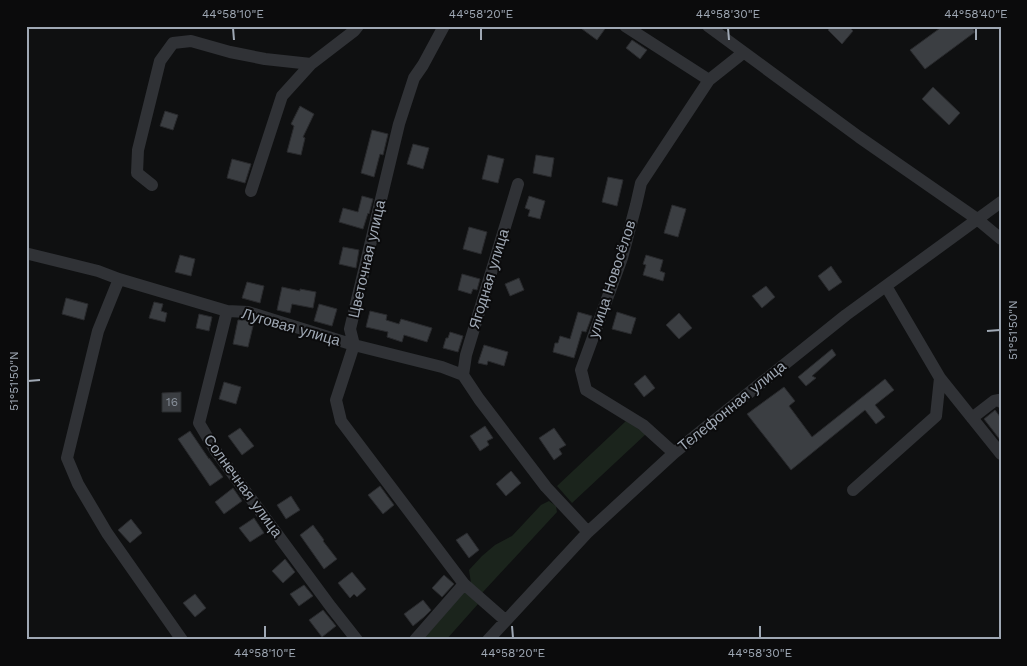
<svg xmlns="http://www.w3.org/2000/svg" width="1027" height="666" font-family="'Work Sans',sans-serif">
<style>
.green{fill:#1b241c}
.building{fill:#3b3e42;stroke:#292a2d}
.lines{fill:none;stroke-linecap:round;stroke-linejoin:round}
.minor{stroke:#303236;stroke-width:12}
.ticks{fill:none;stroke:#9fa8b4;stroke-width:2}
.labels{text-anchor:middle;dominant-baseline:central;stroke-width:4;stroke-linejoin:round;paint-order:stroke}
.number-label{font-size:12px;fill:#868e98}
.street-label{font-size:15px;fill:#9fa8b4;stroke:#0b0b0c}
.neatline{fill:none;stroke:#9fa8b4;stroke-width:2}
.ticks-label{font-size:12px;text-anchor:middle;fill:#9fa8b4}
</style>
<rect width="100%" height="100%" fill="#0f1011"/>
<path class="green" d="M626,421L646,434L572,503L557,486Z
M549,501L556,506L557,512L482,593L471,583L469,570L482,556L495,545L512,536L541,505Z
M463,589L478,604L446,640H420Z"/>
<path class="building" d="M578,26H607L597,40Z
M832,26H848L853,31L842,44L828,30Z
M943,26H971L975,32L925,69L910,50Z
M632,40L647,50L640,59L626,48Z
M933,87L960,113L949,125L922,99Z
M300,106L314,114L303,137L305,138L301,155L287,152L294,126L291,124Z
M165,111L178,115L173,130L160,126Z
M372,130L388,134L383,155L380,154L374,177L361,173Z
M413,144L429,148L423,169L407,164Z
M488,155L504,159L498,183L482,179Z
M536,155L554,158L551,177L533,173Z
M232,159L251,164L245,183L227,178Z
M608,177L623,180L617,206L602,202Z
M362,196L373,199L369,214L368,213L363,229L339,222L343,208L358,212Z
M529,196L545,201L540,219L528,216L530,210L525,208Z
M672,205L686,209L678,237L664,233Z
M469,227L487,232L481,254L463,249Z
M343,247L359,250L356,268L339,264Z
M180,255L195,259L191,276L175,272Z
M646,255L663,260L660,271L665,273L663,281L643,275L646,265L643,264Z
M831,266L842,282L829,291L818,276Z
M462,274L480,279L477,290L473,289L471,294L458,290Z
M519,278L524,290L510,296L505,284Z
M247,282L264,286L260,303L242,298Z
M766,286L775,297L762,308L752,296Z
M282,287L300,291V289L316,292L313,308L292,304L290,313L277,310Z
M66,298L88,304L84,320L62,314Z
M154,302L163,304L161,311L167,313L165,322L149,318Z
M319,304L337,309L332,326L314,321Z
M370,311L387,315L386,320L399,324L401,319L432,328L427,342L404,335L402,342L387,337L388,332L366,327Z
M578,312L592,316L586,332L582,331L574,358L553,352L555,343H558L560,336L570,339Z
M617,312L636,318L631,334L612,329Z
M679,313L692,328L679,339L666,325Z
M199,314L212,317L209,331L196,328Z
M238,320H247L254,322L248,347L233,344Z
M450,332L463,336L458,352L443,348L446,338H448Z
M484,345L508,352L504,366L488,361L487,365L478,363Z
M832,349L836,355L812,376L816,378L806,386L798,377Z
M645,375L655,388L644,397L634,384Z
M885,379L894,390L875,405L885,417L876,424L865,410L791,470L747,414L784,387L795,401L789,406L812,437Z
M224,382L241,387L236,404L219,399Z
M181,392V412H162V393Z
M995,410L1001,418V441L984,419Z
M485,426L493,438L487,441L489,445L480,451L470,436Z
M240,428L254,446L242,455L228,436Z
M554,428L566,445L559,449L562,454L554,460L539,438Z
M190,431L209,459V458L223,477L210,486L178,439Z
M511,471L521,483L506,496L496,484Z
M380,486L394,505L383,514L368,495Z
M233,488L242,501L224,514L215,502Z
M291,496L300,510L286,519L277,505Z
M254,518L264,533L250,542L239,528Z
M131,519L142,533L130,543L118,530Z
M313,525L324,540L323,541L337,559L324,569L300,535Z
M467,533L479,550L469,558L456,540Z
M285,559L295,572L283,583L272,571Z
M352,572L366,589L357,597L354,594L350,598L338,583Z
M444,575L454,584L442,597L432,588Z
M304,585L313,596L299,606L290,594Z
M195,594L206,608L195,617L183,603Z
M423,600L431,610L424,617L413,626L404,614Z
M323,610L336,626L322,637L309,620Z"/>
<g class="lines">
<path class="minor" d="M444,26L423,65L414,78L399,124L350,329L354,345L336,400L341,421L464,584L505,620
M625,26L709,80L743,53
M708,26L859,137L977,219L1001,239
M152,185L137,173L138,150L160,61L173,43L191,41L230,52L265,59L311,64
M251,191L282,96L311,64L354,31L358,26
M29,254L98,271L119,279L227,311L248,312L354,345L442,367L463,375
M119,279L98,331L67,458L78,484L107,533L182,640
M886,286L940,378L1001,454
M227,311L199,423L215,450L331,607L357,640
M463,375L479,399L546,487L588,532
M463,375L466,355L518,184
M972,418L994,401L999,400L1001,402
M674,453L643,425L586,390L581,370L622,258L636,205L641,183L709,80
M853,490L936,416L940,378
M415,640L464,584
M488,640L588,532L674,453L846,315L1001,202"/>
</g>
<path class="ticks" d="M233,28L234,40M481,28V40M728,28L729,40M976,28V40M987,331L1000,330M28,381L40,380M265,626V638M512,626L513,638M760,626V638"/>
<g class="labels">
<g class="number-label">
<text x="172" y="402">16</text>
</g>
<g class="street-label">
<text transform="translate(367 259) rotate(-77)">Цветочная улица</text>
<text transform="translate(489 279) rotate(-73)">Ягодная улица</text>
<text transform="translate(612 279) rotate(-72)">улица Новосёлов</text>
<text transform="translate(291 327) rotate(16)">Луговая улица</text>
<text transform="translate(732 406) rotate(-39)">Телефонная улица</text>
<text transform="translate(243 486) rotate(54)">Солнечная улица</text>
</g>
</g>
<rect width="1027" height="666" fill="none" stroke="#0b0b0c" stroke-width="55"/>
<rect x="28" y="28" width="972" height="610" class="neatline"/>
<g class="ticks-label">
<text x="233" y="18">44°58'10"E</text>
<text x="481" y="18">44°58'20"E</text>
<text x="728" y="18">44°58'30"E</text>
<text x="976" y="18">44°58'40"E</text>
<text transform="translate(1013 330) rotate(-90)" y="4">51°51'50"N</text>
<text transform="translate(14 381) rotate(-90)" y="4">51°51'50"N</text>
<text x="265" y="657">44°58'10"E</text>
<text x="513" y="657">44°58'20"E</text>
<text x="760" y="657">44°58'30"E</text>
</g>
</svg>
